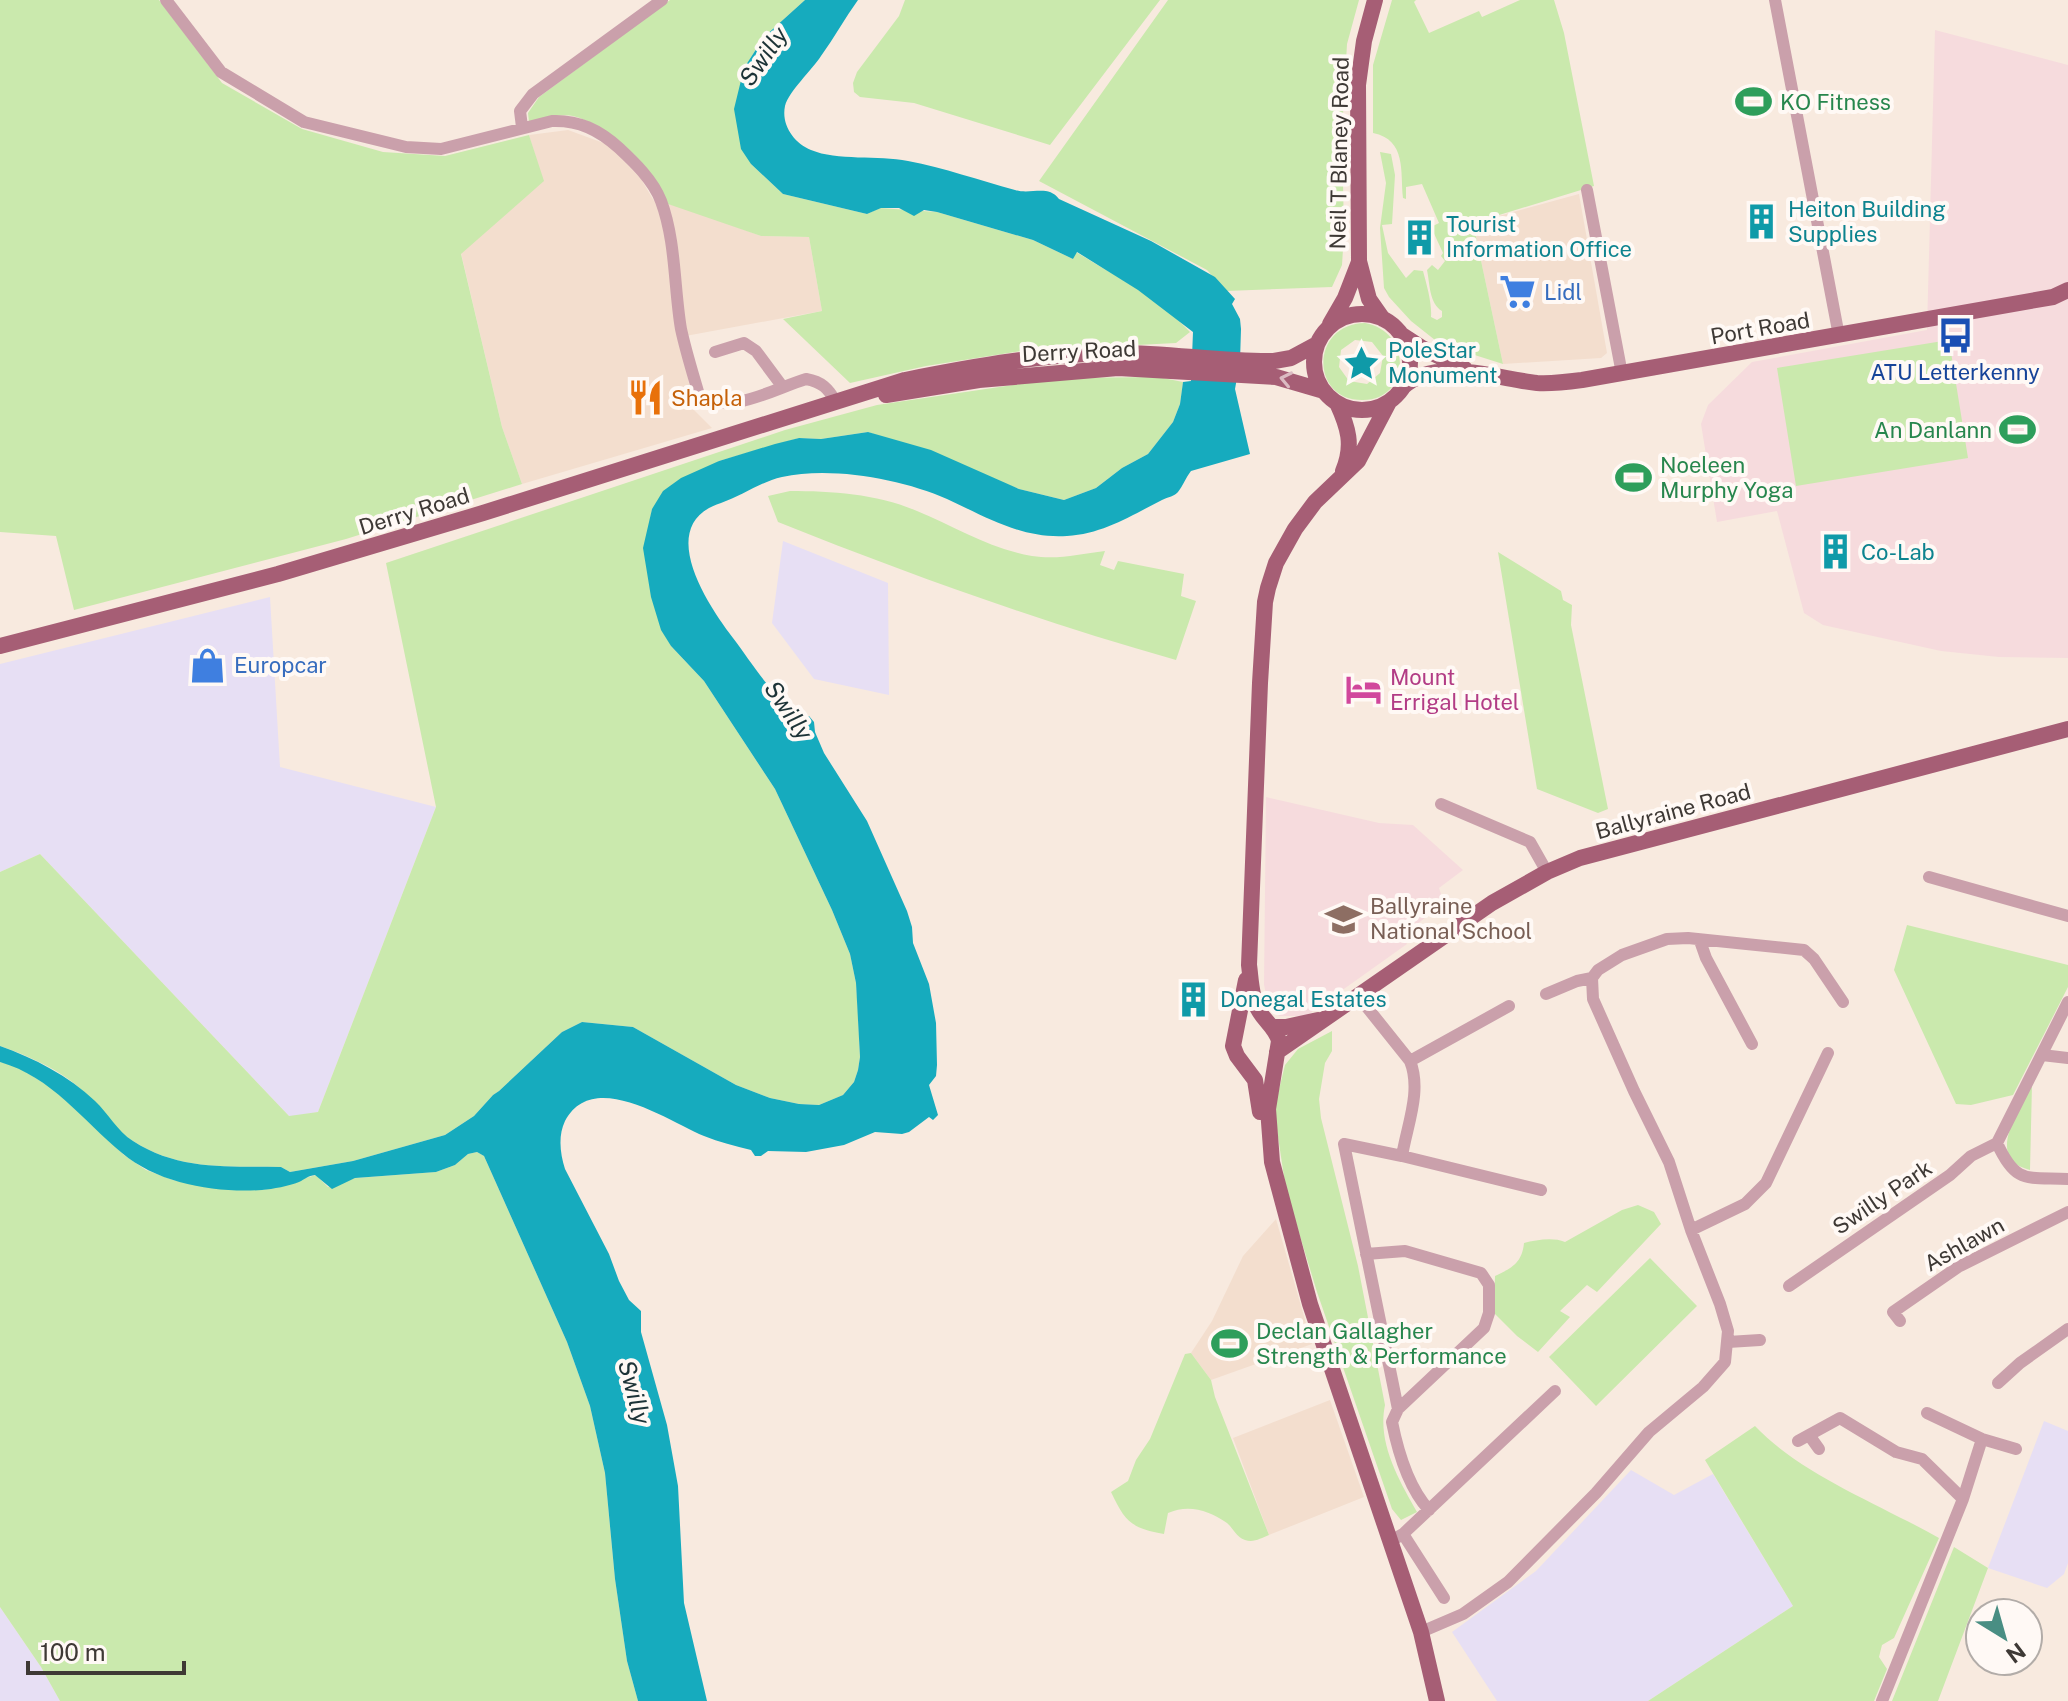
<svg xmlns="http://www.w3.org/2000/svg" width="2068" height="1701" font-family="'Public Sans',sans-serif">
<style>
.built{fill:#f3dece}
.industrial{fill:#e7dff4}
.education{fill:#f6dbdd}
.green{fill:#cae9ad;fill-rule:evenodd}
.water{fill:#16abbe}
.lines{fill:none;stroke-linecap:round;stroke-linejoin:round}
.minor{stroke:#caa0ab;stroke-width:12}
.major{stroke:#a65e75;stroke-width:16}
.oneway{stroke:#dbbbc2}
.labels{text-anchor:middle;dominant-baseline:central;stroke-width:8;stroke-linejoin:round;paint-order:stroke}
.leisure-label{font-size:22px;fill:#27864d;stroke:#fff9f5;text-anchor:start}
.street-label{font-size:22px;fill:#3e3935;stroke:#fff9f5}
.culture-label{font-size:22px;fill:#0d838f;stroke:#fff9f5;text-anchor:start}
.shop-label{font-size:22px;fill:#366cbe;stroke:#fff9f5;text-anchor:start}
.transit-label{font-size:22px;fill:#164399;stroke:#fff9f5}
.food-label{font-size:22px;fill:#c56008;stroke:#fff9f5;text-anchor:start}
.hotel-label{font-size:22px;fill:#b23c85;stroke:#fff9f5;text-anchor:start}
.education-label{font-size:22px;fill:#785e54;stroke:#fff9f5;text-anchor:start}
.water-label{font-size:24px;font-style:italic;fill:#1d3337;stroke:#fff9f5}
</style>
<rect width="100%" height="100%" fill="#f8eadf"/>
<path class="built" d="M568,130L609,145L641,179L654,201L683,207L761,236L809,237L822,311L680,337L694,410L712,428L522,484L502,427L461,253L543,181L529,135Z
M1579,194L1607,353L1601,358L1503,364L1473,223Z
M1276,1219L1312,1344L1211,1380L1191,1353L1212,1321L1243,1256Z
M1330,1400L1364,1497L1269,1535L1233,1438Z"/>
<path class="industrial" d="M783,541L888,583L889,695L814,679L772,623Z
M270,597L280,767L436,807L318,1112L290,1117L40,854L0,872V664Z
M2044,1421L2068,1431V1563L2064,1574L2047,1588L1988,1568Z
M1631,1470L1674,1495L1713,1474L1793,1606L1648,1701H1497L1452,1632L1536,1571Z
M0,1607L41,1667L60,1701H0Z"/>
<path class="education" d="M1935,30L2068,65V658L1999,657L1941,651L1823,625L1804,613L1777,511L1717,522L1701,424L1708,405L1752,362L1927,330Z
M1266,797L1379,823L1413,825L1463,870L1439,888L1444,903L1403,935L1407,944L1306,1016H1279L1268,1002L1264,985Z"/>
<path class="green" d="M0,0H159L222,83L302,129L383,152L445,156L529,135L544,181L461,254L502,427L522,484L346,539L74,610L56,536L0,532Z
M670,0H805L764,37L744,68L751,164L783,194L867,214L880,208L937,212L1033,240L1073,259L1076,252C1115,276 1159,298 1190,332L1176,343L1021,351L926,366L850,383L783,319L822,311L809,237L761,236L668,204C656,169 609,125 573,116C560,113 542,120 529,122L528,113L539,97Z
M905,0H1160L1050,145L914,103L860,97L854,92L853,83L857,72L899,16Z
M1168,0H1359L1347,44L1342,132L1344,233L1342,265L1332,287L1226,291L1207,270L1039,181Z
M1392,0H1416L1414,2L1429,33L1479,11L1482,17L1520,0H1554L1564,33L1594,186L1473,223L1503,364L1440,344L1411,321L1389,297L1384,288L1380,228L1386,183L1380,152L1391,154L1395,175L1392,224L1382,225L1388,253L1406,278L1414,270L1423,271C1427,286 1432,303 1431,317L1437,320L1442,317V311C1429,303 1430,284 1427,270L1432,265L1438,270L1445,261L1441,256L1443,253L1431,227L1439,223L1422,184L1406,187V199L1403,198C1400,172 1407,140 1373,133V65Z
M1365,323C1414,332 1410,401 1362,400C1310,400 1310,324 1365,323ZM1355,340L1372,342L1383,356L1380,373L1367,384L1349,381L1339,367L1341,350Z
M1949,340L1968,458L1796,486L1777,368Z
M1158,377L1183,382L1180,404L1173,422L1148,454L1122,468L1096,488L1064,500L1019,489L868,432L821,439L799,438L719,461L652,509L649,525L671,646L704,681L775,789L832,910L850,954L856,983L858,1012L860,1057L858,1070L854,1082L843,1095L819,1105L799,1104L770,1098L736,1085L633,1027L582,1022L562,1032L499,1091L493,1095L474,1116L445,1135L353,1161L290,1172L281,1167C229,1166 179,1171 133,1141C109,1126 94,1098 71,1081C51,1066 24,1054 0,1046V872L40,854L289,1116L318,1112L436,807L386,563L785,430L877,405L1061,378Z
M790,491C832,491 878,494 917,511C956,527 990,549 1032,556C1058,560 1079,554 1105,551L1100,565L1114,570L1118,561L1184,574L1181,596L1196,601L1176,660C1041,622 908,574 778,522L768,496Z
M1498,552L1561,591L1563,600L1572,605L1571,625L1608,809L1598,813L1537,789Z
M1907,925L2068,965V987L2013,1095L1971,1105L1956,1104L1894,970Z
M1332,1031V1051L1325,1063L1319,1099L1321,1118L1358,1266L1385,1405C1377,1443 1399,1480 1417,1512L1401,1520L1392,1509L1317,1292L1286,1190L1274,1110L1285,1065L1298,1049Z
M0,1062L16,1066L55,1090L124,1155L146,1170L173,1180L209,1187L263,1190L316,1175L328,1187L355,1178L436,1172L455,1165L468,1154L477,1152L484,1156L567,1342L590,1406L605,1473L615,1579L627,1661L638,1701H60L41,1667L0,1607Z
M2032,1084L2030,1170C1984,1159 2019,1111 2032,1084Z
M1638,1205L1654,1212L1661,1224L1597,1292L1587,1285L1560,1311L1570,1317L1538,1352L1517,1336L1494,1313L1495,1276C1512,1268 1522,1263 1524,1243C1536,1240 1553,1237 1565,1242L1622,1210Z
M1650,1258L1697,1306L1596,1406L1549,1357Z
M1191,1353L1211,1380L1215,1397L1269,1535C1261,1538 1254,1543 1245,1540C1236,1537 1233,1528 1227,1523C1209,1510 1188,1504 1168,1513L1164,1534C1130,1528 1125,1521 1111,1492L1128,1481L1136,1460L1150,1439L1185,1354Z
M1755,1426C1800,1474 1881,1505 1939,1538L1894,1638L1882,1645L1879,1657L1887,1669L1874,1701H1648L1793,1606L1705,1460Z
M1954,1547L1988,1568L1938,1701H1892Z"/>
<path class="water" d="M805,0H858C845,18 834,38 821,56C812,70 789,91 785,106C781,125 794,143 811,150C837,161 878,155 908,161C944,168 979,180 1015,190C1031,195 1048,184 1059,199L1151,241L1215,277L1235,299L1232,304L1240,319L1241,329L1240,361L1235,389L1250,454L1191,471C1186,477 1183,486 1178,492C1175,496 1168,497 1162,500C1132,515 1103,534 1067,536C1022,539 986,517 947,499C902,479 831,466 782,477C760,482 742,496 721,503C654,524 707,604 733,638C753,664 776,704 806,718L809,716L814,722L815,732L824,753L867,821L907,911L912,927L913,943L929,984L936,1023L937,1065L936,1076L929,1085L938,1115L933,1120L929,1117L909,1132L902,1134L875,1132L844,1145L806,1152L768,1151L761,1156H755L751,1150C735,1146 719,1142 704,1136C668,1121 593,1068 565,1121C558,1136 560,1153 565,1169L609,1254L619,1281L629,1300L641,1311V1332L667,1425L678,1486L684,1603L707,1701H638L627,1661L615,1579L605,1473L590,1406L567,1342L484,1156L477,1152L468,1154L455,1165L436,1172L355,1178L332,1189L315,1175C308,1176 305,1179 299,1182C289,1186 273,1189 262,1190C215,1193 159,1184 122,1153C82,1120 52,1077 0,1062V1046C34,1058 69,1076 95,1101C108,1113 117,1131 133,1141C179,1171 229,1166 281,1167L290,1172L353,1161L445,1135L474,1116L493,1095L499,1091L562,1032L582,1022L633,1027L736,1085L770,1098L799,1104L819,1105L843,1095L854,1082L858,1070L860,1057L856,983L850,954L832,910L775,789L704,681L671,646L661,630L651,597L643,548L652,509L663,491L681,478L719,461L775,444L799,438L821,439L868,432L931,450L1019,489L1064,500L1096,488L1122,468L1148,454L1173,422L1180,404L1183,382L1191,381L1193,332L1138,290L1077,252L1073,259L1033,240L937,212L924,210L914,216L899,208H881L867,214L783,194L751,164L741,149L734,109L744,68L764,37Z"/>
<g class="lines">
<path class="minor" d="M166,0L221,72L304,122L406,147L441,149L552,121C579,120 599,130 619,148C634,162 653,180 661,201C676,241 674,288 681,329C686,352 693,374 699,395C730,416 773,389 806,379C822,382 828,388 836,402
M1775,0L1839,336
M522,127L520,111L533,94L662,0
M1587,190L1622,374
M715,352L744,343L756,351L782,386
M1441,804L1530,842L1547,872
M1929,877L2068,916
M1700,941L1706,958L1752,1044
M1546,994L1577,981L1592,978
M1358,996L1410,1061C1422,1091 1407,1125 1402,1156
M2042,1055L2068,1058
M1410,1061L1509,1006
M1997,1143L2068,1002
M1997,1143C2016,1185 2027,1177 2068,1179
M1691,1230L1745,1204L1766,1183L1828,1053
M1366,1254L1405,1251L1481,1273L1489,1285V1313L1484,1328L1398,1409L1344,1144L1402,1156L1541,1190
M1789,1286L1950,1175L1971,1156L1997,1143
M1900,1321L1893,1312L1958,1267L2068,1212
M1728,1342L1760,1340
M1998,1383L2020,1363L2068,1329
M1398,1409L1392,1422C1398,1452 1408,1487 1429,1510
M1927,1413L1982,1439L2016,1449
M1809,1435L1819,1449
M1798,1441L1840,1418L1896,1452L1922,1459L1963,1499L1882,1701
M1963,1499L1982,1439
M1403,1534L1555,1391
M1396,1538L1403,1534L1444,1598
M1421,1632L1463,1614L1508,1582L1596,1493L1649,1432L1703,1387L1725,1362L1728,1331L1720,1304L1691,1230L1669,1162L1634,1091L1593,999L1592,978L1598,970L1622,955L1667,939L1688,938L1804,950L1814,959L1843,1002"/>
<path class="major" d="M1375,0L1364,41L1358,85L1359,261L1369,299L1383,319
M1314 362a48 48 0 1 1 96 0a48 48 0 1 1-96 0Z
M1330,324L1345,298L1359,262
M1402,335L1422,348L1465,369
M1403,387C1436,356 1498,379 1537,383C1552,384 1567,382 1582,380L2053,297L2068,290
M886,395L979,380L1118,368L1276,377L1324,391
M1389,402L1358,461L1315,502L1295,529L1276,563L1268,588L1265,602L1260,683L1249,965C1251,979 1251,997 1258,1009C1264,1021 1276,1028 1279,1041L1268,1109L1272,1162L1310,1304L1421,1632L1437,1701
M1337,403C1348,427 1354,445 1343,471
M0,646L278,574L483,513L905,380C975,366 1048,353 1119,353C1171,353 1223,362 1274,361L1291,358L1317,344
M1246,980L1233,1046L1237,1056L1255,1080L1260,1112
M1272,1027H1286L1318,1020
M1277,1052L1492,903L1547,872L1580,858L2068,729"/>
</g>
<defs><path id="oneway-chevron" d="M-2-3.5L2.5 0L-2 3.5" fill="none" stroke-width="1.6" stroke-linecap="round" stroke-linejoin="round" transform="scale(2)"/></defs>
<use class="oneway" href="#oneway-chevron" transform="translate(1286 379) rotate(-168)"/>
<defs>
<symbol id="stadium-bare" viewBox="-9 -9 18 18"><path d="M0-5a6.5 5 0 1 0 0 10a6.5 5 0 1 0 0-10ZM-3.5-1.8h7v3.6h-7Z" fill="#2e9e5b" stroke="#fff9f5" stroke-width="2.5" paint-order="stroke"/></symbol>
<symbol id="building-bare" viewBox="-9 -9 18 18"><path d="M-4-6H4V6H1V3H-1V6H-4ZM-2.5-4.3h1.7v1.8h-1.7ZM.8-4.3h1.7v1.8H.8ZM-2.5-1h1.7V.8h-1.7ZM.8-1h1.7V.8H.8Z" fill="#0f9aa8" stroke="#fff9f5" stroke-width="2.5" paint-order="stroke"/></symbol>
<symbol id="supermarket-bare" viewBox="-9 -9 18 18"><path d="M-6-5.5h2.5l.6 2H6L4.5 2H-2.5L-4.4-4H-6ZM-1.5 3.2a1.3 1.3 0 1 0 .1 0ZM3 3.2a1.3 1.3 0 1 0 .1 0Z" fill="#3f7fe0" stroke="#fff9f5" stroke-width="2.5" paint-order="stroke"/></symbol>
<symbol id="bus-bare" viewBox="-9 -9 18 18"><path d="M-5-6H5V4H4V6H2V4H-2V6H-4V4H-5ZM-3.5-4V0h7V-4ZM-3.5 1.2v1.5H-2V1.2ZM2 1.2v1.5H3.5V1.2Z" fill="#1a4fb4" stroke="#fff9f5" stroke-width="2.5" paint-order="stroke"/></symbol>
<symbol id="sight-bare" viewBox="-9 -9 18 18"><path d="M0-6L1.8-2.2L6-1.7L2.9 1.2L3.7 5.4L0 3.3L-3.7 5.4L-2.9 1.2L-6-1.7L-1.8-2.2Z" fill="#0f9aa8" stroke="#fff9f5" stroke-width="2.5" paint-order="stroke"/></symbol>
<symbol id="restaurant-bare" viewBox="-9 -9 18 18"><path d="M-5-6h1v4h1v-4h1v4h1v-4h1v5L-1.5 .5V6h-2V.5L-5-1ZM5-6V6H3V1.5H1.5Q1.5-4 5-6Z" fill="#e8710a" stroke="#fff9f5" stroke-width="2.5" paint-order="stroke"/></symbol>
<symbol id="shop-bare" viewBox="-9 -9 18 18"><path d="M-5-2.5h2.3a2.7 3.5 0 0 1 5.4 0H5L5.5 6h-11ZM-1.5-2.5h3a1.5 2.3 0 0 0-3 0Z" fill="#3f7fe0" stroke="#fff9f5" stroke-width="2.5" paint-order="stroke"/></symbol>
<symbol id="hotel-bare" viewBox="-9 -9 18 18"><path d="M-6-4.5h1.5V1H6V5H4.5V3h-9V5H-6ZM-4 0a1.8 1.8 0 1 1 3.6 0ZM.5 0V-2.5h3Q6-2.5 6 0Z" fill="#d1479c" stroke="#fff9f5" stroke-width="2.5" paint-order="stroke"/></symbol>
<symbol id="school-bare" viewBox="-9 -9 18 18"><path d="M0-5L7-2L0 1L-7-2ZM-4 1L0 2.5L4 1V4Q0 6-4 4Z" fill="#8d6e63" stroke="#fff9f5" stroke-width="2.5" paint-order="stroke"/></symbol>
</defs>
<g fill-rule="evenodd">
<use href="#stadium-bare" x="1728" y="76" width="51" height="51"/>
<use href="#building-bare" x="1736" y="196" width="51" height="51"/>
<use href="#building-bare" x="1394" y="212" width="51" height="51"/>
<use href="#supermarket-bare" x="1492" y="266" width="51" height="51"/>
<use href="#bus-bare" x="1930" y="310" width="51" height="51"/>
<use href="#sight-bare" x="1336" y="338" width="51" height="51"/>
<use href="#restaurant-bare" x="620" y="372" width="51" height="51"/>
<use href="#stadium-bare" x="1992" y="404" width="51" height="51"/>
<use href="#stadium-bare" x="1608" y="452" width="51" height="51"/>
<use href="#building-bare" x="1810" y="526" width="51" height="51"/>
<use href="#shop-bare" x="182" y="640" width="51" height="51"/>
<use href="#hotel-bare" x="1338" y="664" width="51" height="51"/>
<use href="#school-bare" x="1318" y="894" width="51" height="51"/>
<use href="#building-bare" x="1168" y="974" width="51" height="51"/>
<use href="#stadium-bare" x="1204" y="1318" width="51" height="51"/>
</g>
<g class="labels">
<g class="leisure-label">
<text x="1780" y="102">KO Fitness</text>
<text x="1992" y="430" text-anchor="end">An Danlann</text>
<text x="1660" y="465">Noeleen<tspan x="1660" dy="25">Murphy Yoga</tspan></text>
<text x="1256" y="1331">Declan Gallagher<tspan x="1256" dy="25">Strength &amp; Performance</tspan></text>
</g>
<g class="street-label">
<text transform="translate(1339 153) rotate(-89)">Neil T Blaney Road</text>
<text transform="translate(1760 328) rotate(-10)">Port Road</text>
<text transform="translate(1079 351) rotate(-3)">Derry Road</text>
<text transform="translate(414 511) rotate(-17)">Derry Road</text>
<text transform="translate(1673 811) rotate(-15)">Ballyraine Road</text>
<text transform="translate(1882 1197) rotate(-34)">Swilly Park</text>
<text transform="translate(1964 1244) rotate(-29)">Ashlawn</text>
</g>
<g class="culture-label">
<text x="1788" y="209">Heiton Building<tspan x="1788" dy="25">Supplies</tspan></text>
<text x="1446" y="224">Tourist<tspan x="1446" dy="25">Information Office</tspan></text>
<text x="1388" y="350">PoleStar<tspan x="1388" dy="25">Monument</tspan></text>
<text x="1861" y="552">Co-Lab</text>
<text x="1220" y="999">Donegal Estates</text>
</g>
<g class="shop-label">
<text x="1544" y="292">Lidl</text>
<text x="234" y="665">Europcar</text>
</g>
<g class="transit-label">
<text x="1955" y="372">ATU Letterkenny</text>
</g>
<g class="food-label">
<text x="671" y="398">Shapla</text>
</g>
<g class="hotel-label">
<text x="1390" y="677">Mount<tspan x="1390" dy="25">Errigal Hotel</tspan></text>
</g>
<g class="education-label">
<text x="1370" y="906">Ballyraine<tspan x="1370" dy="25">National School</tspan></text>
</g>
<g class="water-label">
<text transform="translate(763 56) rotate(-55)">Swilly</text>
<text transform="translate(789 710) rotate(56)">Swilly</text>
<text transform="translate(635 1392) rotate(75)">Swilly</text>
</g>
</g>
<g transform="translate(2004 1637) rotate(143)"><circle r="38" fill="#fff9f5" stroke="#b2aca8" stroke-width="2"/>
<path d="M0-6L14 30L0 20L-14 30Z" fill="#498e83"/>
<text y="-12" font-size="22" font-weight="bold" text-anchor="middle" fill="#3e3935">N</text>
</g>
<path d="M28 1661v12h156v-12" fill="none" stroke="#3e3935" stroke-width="4"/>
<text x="40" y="1661" font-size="24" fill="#3e3935" stroke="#fff9f5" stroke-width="6" paint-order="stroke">100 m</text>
</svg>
